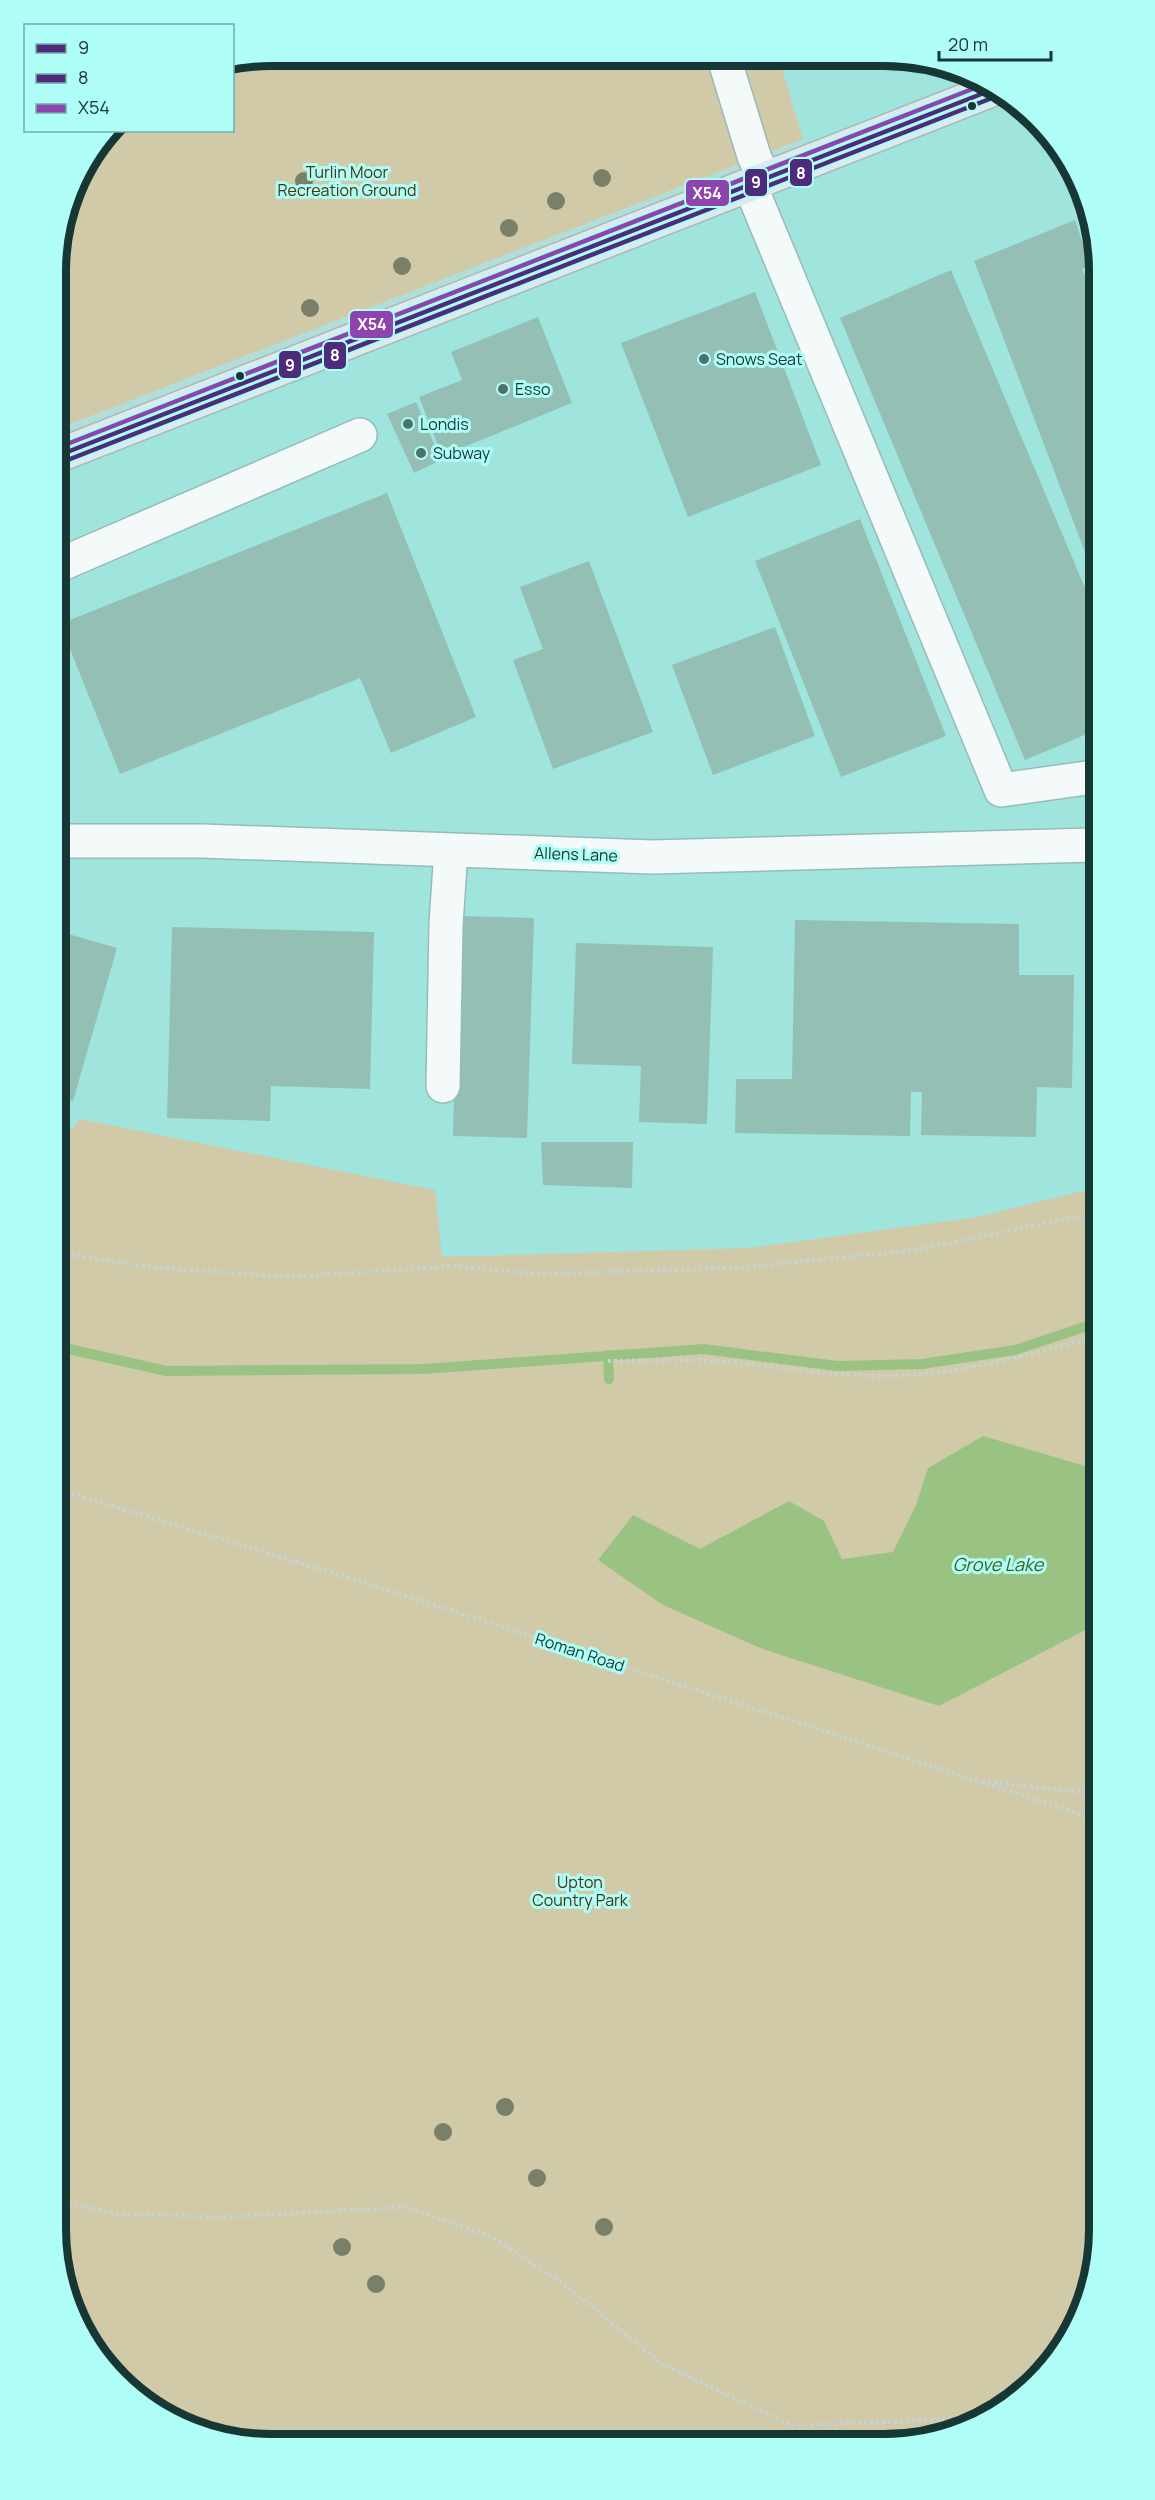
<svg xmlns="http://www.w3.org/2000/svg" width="1155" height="2500" font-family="Manrope,sans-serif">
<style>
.built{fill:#9fe5de}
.green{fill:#d1caa8}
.water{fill:#9ac383}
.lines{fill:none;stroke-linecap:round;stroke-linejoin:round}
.stream{stroke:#9ac383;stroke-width:10}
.building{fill:#93bfb5}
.minor-casing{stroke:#98bbb8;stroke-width:36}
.major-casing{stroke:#a5bcba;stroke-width:36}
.path{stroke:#c6d3d1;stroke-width:4;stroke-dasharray:3 3;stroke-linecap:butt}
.minor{stroke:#f3faf9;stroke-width:33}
.major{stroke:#dde9ed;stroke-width:33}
.bus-1-casing{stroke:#aefdf6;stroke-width:9}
.bus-2-casing{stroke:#aefdf6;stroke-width:9}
.bus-3-casing{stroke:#aefdf6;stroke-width:9}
.bus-1{stroke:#4e2b7b;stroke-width:4.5}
.bus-2{stroke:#4e2b7b;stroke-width:4.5}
.bus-3{stroke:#8e44ad;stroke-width:4.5}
.tree{fill:#7a7f69}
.bus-dot{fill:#163734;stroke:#aefdf6;stroke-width:2}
.poi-dot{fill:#4d716e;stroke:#aefdf6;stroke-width:2}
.labels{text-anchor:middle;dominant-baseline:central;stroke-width:6;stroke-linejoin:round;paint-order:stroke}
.park-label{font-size:16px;fill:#4c310e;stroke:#aefdf6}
.poi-label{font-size:16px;fill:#163734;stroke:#aefdf6;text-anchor:start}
.street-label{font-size:16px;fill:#163734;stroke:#aefdf6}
.water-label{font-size:18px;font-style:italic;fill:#445d1f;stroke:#aefdf6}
.rim{fill:none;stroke:#163734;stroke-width:8}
.line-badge{stroke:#aefdf6;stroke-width:2}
.badge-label{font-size:16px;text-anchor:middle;font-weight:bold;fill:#fff}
</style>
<rect width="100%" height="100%" fill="#b2ded9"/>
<path class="built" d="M779,59L926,60L1026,109L1063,151L1092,215L1095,1188L978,1217L749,1248L441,1257L80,1119L59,1144L57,456L809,161Z"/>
<path class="green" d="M271,56L779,59L803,139L57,429L56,256L78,176L112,131L232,130L233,63Z
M80,1119L435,1190L442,1257L749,1248L978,1217L1095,1188L1099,2244L1083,2311L1046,2371L1004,2408L940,2437L229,2440L129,2391L85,2337L63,2285L59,1144Z"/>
<path class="water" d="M983,1436L1096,1469L1097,1624L939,1706L760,1648L663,1605L598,1560L633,1515L700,1549L789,1501L824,1521L842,1559L893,1552L916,1505L928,1468Z"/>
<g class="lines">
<path class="stream" d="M60,1347L166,1371L423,1369L704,1349L837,1366L922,1364L1015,1350L1096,1323
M608,1355L609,1379"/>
</g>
<path class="building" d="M1075,220L1090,265L1082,269L1092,293L1093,573L974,261Z
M951,270L1093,607L1094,731L1025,760L840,318Z
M755,292L821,465L688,517L621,343Z
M538,317L572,403L442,456L419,397L462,380L451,352Z
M416,402L441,460L414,473L387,414Z
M387,493L476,717L391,753L360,678L120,774L60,624Z
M860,519L946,736L841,777L755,561Z
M589,561L653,732L553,769L513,660L543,649L520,587Z
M775,627L815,736L713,775L672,665Z
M459,916L534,918L527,1138L453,1136Z
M795,920L1019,924V975H1074L1072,1088L1037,1087L1036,1137L921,1135L922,1092H911L910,1136L735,1133L736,1079H792Z
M172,927L374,932L370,1089L271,1086L270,1121L167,1118Z
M58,931L117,948L73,1101L59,1097Z
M576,943L713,947L707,1124L639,1122L641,1066L572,1064Z
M541,1142H633L632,1188L543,1185Z"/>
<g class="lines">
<defs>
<path id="minor" d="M724,58L754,156L764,179
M750,185L1001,790L1094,777
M57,566L360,435
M58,841H202L652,857L1094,845
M443,1086L446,924L451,850"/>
<path id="major" d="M57,456L989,91"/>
</defs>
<use href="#minor" class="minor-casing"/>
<use href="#major" class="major-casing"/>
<path class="path" d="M59,1253L157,1268L291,1277L456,1266L538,1274L735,1268L915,1250L1095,1213
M608,1361C648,1361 690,1358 731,1362C781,1367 830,1376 881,1376C955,1376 1025,1355 1096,1337
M60,1490L382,1588L1098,1820
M982,1781L1097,1794
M63,2202L118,2214L225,2217L407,2207L492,2237L570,2289L662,2364L791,2425L877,2423L988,2416"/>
<use href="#minor" class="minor"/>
<use href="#major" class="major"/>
<defs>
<path id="bus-1" d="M57,456L989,91"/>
<path id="bus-2" d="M60,463L992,98"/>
<path id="bus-3" d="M57,448L980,86"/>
</defs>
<use href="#bus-1" class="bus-1-casing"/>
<use href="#bus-2" class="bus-2-casing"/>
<use href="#bus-3" class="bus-3-casing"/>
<use href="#bus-1" class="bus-1"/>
<use href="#bus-2" class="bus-2"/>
<use href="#bus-3" class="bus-3"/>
</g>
<g class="tree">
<circle cx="602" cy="178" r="9"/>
<circle cx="304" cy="181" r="9"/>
<circle cx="556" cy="201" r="9"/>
<circle cx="509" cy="228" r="9"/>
<circle cx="402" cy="266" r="9"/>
<circle cx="310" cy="308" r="9"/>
<circle cx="505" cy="2107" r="9"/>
<circle cx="443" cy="2132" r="9"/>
<circle cx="537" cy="2178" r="9"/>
<circle cx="604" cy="2227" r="9"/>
<circle cx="342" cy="2247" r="9"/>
<circle cx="376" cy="2284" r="9"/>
</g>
<g class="bus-dot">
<circle cx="972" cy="106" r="5"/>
<circle cx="240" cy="376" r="5"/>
</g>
<g class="poi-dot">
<circle cx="704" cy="359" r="6"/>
<circle cx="503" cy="389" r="6"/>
<circle cx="408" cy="424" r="6"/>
<circle cx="421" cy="453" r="6"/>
</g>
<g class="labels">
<g class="park-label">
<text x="347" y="172">Turlin Moor<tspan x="347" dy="18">Recreation Ground</tspan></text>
<text x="580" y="1882">Upton<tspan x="580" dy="18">Country Park</tspan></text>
</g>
<g class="poi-label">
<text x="716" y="359">Snows Seat</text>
<text x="515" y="389">Esso</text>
<text x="420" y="424">Londis</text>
<text x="433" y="453">Subway</text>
</g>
<g class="street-label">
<text transform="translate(576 854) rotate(2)">Allens Lane</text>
<text transform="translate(580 1652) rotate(18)">Roman Road</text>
</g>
<g class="water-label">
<text x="998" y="1564">Grove Lake</text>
</g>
</g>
<path d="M0 0H1155V2500H0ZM271 66H884A205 205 0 0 1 1089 271V2229A205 205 0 0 1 884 2434H271A205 205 0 0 1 66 2229V271A205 205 0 0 1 271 66Z" fill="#aefdf6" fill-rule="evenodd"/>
<path class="rim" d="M271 66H884A205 205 0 0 1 1089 271V2229A205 205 0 0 1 884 2434H271A205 205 0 0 1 66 2229V271A205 205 0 0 1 271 66Z"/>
<g class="line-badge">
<rect x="789" y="158" width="24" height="29" rx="6" fill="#4e2b7b"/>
<rect x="744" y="168" width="24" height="29" rx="6" fill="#4e2b7b"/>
<rect x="685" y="179" width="45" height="28" rx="6" fill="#8e44ad"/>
<rect x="349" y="310" width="45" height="29" rx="6" fill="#8e44ad"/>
<rect x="323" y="341" width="24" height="29" rx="6" fill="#4e2b7b"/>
<rect x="278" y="350" width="24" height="29" rx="6" fill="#4e2b7b"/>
</g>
<g class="badge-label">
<text x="801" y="179">8</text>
<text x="756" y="188">9</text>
<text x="707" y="199">X54</text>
<text x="372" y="330">X54</text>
<text x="335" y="361">8</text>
<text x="290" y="371">9</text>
</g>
<rect x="24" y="24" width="210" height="108" fill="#aefdf6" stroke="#71aea8" stroke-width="1.5"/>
<rect x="36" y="44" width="30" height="9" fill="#4e2b7b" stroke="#71aea8" stroke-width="1.5"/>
<text x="78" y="54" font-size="18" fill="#163734">9</text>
<rect x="36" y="74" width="30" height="9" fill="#4e2b7b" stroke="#71aea8" stroke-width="1.5"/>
<text x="78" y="84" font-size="18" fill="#163734">8</text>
<rect x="36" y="104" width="30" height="9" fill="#8e44ad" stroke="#71aea8" stroke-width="1.5"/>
<text x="78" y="114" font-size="18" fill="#163734">X54</text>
<path d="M939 51v9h112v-9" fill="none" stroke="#163734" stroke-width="3"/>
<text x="948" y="51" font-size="18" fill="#163734" stroke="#aefdf6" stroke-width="4.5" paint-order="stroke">20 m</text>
</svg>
